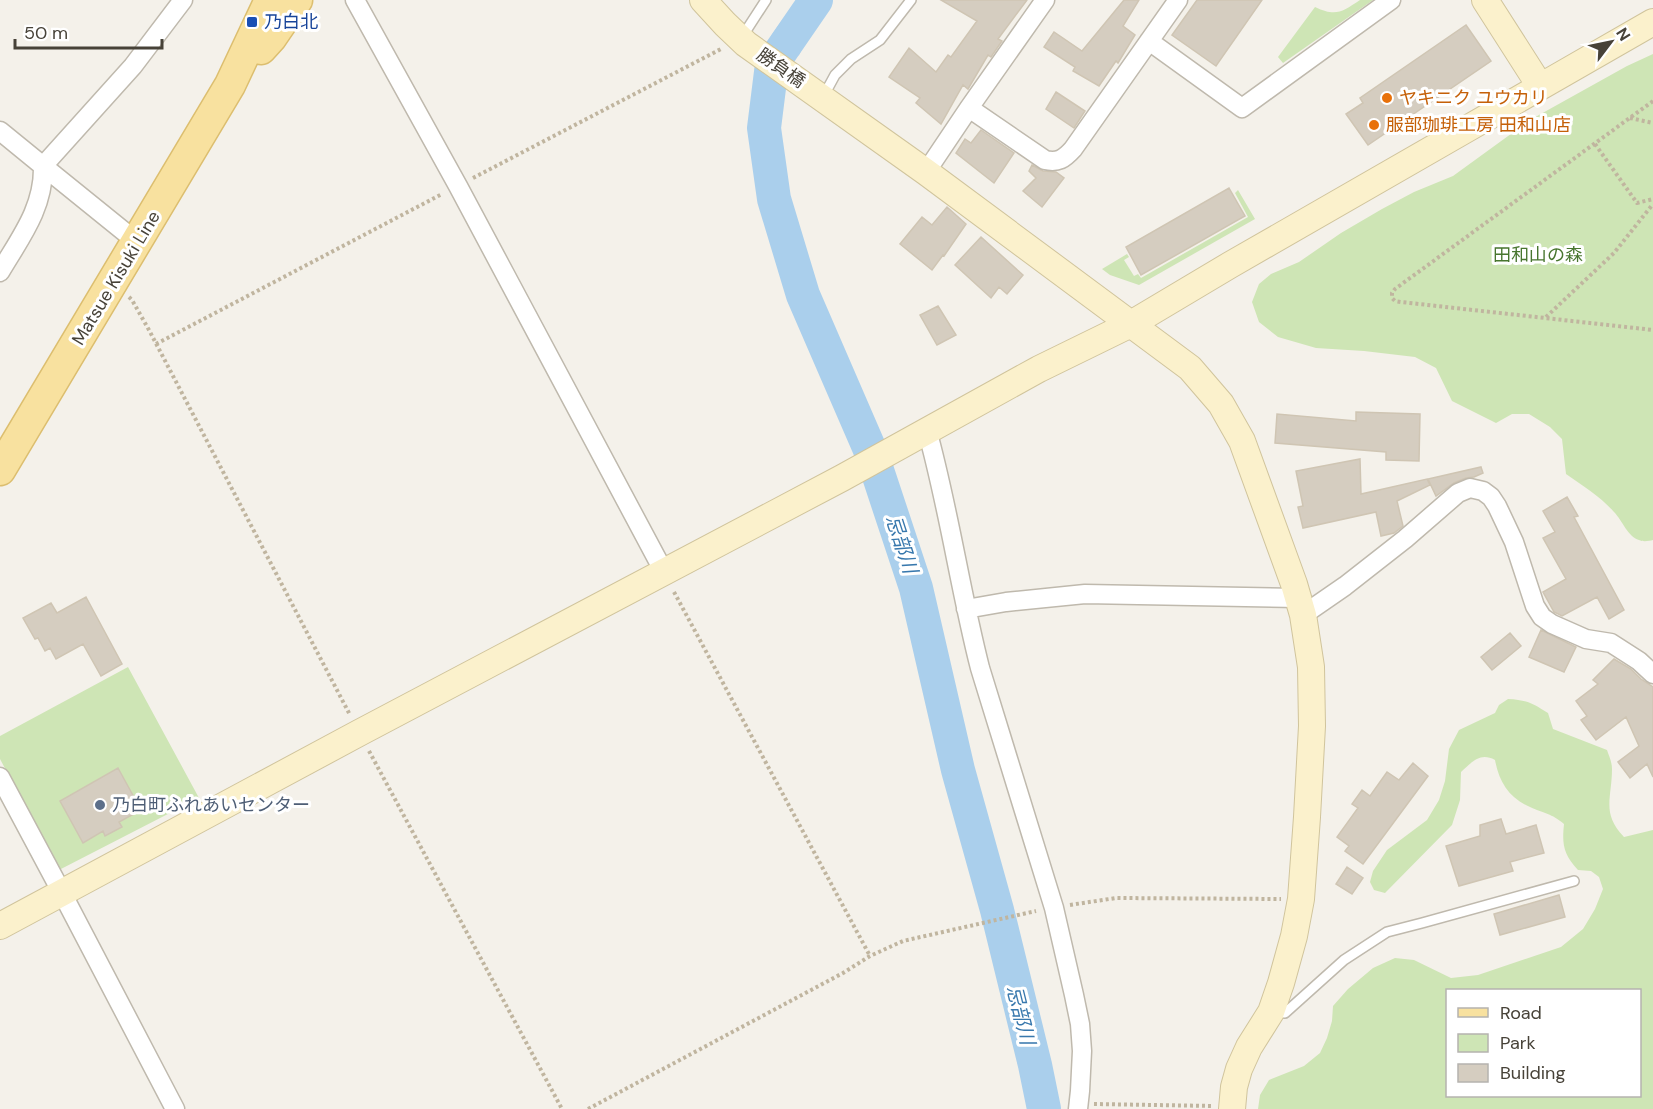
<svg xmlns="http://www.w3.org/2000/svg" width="1653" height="1109" font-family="'DM Sans','Noto Sans JP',sans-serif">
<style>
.green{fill:#cee5b5;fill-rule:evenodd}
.water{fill:#aacfec}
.pier{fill:#f4f1ea}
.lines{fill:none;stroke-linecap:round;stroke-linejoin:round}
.river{stroke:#aacfec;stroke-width:34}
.building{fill:#d5cdc0;stroke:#cfc5b3;stroke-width:1.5}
.lane-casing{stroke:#bfb9ad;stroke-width:12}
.street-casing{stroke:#bfb9ad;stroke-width:21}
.secondary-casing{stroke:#d0c49c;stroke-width:28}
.primary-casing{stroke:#dcbe6f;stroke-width:33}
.path{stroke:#c0b59f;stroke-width:4;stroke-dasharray:3 3;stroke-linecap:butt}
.lane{stroke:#fff;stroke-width:9}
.street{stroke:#fff;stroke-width:18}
.secondary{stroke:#fbf1cc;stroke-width:26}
.primary{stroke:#f8e19f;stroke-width:30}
.transit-dot{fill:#1a4fb4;stroke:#fff;stroke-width:2}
.food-dot{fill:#e8710a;stroke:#fff;stroke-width:2}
.service-dot{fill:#5c6f8a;stroke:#fff;stroke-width:2}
.labels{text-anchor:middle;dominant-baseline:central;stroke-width:6;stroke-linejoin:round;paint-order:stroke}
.transit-label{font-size:18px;fill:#164399;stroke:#fff;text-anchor:start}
.street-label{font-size:18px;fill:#474238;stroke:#fff}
.food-label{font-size:18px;fill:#c56008;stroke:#fff;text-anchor:start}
.park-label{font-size:18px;fill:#48762f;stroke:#fff}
.service-label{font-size:18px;fill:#4e5e75;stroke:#fff;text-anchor:start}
.water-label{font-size:20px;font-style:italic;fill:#3878ad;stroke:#fff}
</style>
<rect width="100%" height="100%" fill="#f4f1ea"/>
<path class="green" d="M1360,0H1373L1283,63L1278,57L1315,7C1336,17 1342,12 1360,0Z
M1653,54V540C1649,541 1643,542 1639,540C1628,537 1622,520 1614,512C1601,497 1583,486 1566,474L1562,439L1550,427L1529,414H1512L1496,423L1452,401L1436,368L1415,357L1364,351L1316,348L1278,337L1259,322L1252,302L1259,284L1271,274L1299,262L1341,233L1382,209L1414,192L1453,176L1530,120L1627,66Z
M1238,190L1255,219L1139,285L1110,275L1102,269L1127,254L1129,257L1124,260L1134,276L1138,274L1141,278L1248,217L1235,193Z
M128,667L199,798L59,870L0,759V736Z
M1508,699C1527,700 1532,703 1548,713L1553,729L1607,750C1609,756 1612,762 1612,769C1612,798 1601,813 1624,837L1653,830V1109H1258L1260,1095L1269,1080L1304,1066L1320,1053L1327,1038L1332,1021L1333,1006L1348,989L1373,968L1395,958L1414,960L1451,978L1478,975L1561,947L1583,929L1595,909L1603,889L1599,877L1591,871L1578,870C1563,854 1562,844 1564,824C1551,813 1545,814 1530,807C1509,798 1499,782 1495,760C1480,752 1472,762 1461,772L1460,800L1452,825L1385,893L1374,890L1370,882L1373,871L1387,850L1427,820L1439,800L1445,781L1449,749L1459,730L1495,713L1499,705ZM1448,990H1640V1096H1448Z"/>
<path class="water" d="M797,0H833C811,26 798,56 785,87L754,66L773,33Z"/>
<path class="pier" d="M768,35L801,57L789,86L753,61Z"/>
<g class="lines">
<path class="river" d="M816,0L772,64L764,128L774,199L803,295L871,452L916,588L958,770L997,910L1035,1065L1044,1109"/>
</g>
<path class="building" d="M941,0H1027L998,39L1002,41L991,57L988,55L968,89L963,85L941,124L916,103L920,98L889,77L909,48L936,72L948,55L951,57L977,21Z
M1124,0H1139L1123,26L1135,35L1118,63L1116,61L1099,86L1073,71L1075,67L1044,47L1054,32L1082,51Z
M1197,0H1262L1216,66L1172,35Z
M1466,25L1491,61L1368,145L1346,114L1363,103L1360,98Z
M1056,92L1085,111L1074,128L1046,109Z
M981,130L1014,153L994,183L956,153L965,139L971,143Z
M1032,165L1043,171L1056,172L1064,178L1042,207L1023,191L1036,178L1029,171Z
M1229,188L1245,216L1141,275L1126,247Z
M947,207L966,224L944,256L943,255L932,270L900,244L922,217L932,225Z
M981,237L1023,275L1007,294L999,287L991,298L955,265Z
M938,306L956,335L937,345L920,315Z
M1356,412L1420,414L1419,461L1386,460V452L1275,443L1277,414L1356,421Z
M1360,459L1361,494L1427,479L1430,485L1397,501L1403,526L1394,533L1381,536L1376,512L1303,528L1298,507L1303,506L1296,471Z
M1481,467L1483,473L1474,477L1466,478L1454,483L1436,496L1428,479Z
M1567,497L1578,516L1574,517L1624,610L1609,619L1597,597L1562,616L1554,612L1543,592L1566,579L1543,538L1555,532L1543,511Z
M86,597L122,664L101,676L83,644L56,659L50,648L45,651L38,638L35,639L23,618L51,603L57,613Z
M1541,630L1576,647L1564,672L1529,657Z
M1510,633L1521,646L1492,670L1481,657Z
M1614,659L1631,669L1641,679L1653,687V777L1647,764L1630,778L1618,762L1639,746L1626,717L1596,740L1581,720L1587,716L1576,701L1598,684L1593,680Z
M1413,763L1428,776L1363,864L1345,851L1349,846L1337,837L1358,808L1352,804L1362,790L1370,796L1387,772L1399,780Z
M118,768L141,810L119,822L122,827L105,836L103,831L83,843L60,801Z
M1501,819L1506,834L1536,825L1544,853L1510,862L1513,871L1459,886L1446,846L1480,836V825Z
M1347,867L1363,878L1352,894L1336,884Z
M1559,895L1565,917L1500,935L1494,914Z"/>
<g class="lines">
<defs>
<path id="lane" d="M742,37L766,0
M823,97L835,75L851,59L880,40L911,0
M1273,1012L1285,1013L1344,960L1387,932L1422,923L1574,881"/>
<path id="street" d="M355,0L458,186L664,572
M1149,41L1242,108L1391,0
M969,108L1045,160C1058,163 1064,159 1073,149L1178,0
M0,131L43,166C44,208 20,238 0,272
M926,172L969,108L1045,0
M137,242L43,166L133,66L183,0
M927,430C949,509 960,590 980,668L1054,908L1074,995L1080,1024L1082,1051L1080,1091L1078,1109
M966,609L1006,602L1085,594L1298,598
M1303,615L1345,586L1405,539L1458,493L1470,488L1483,491L1491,497L1497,506L1514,542L1535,606L1542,617L1552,624L1586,639L1611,643L1639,661L1653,674
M0,777L62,893L175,1109"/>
<path id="secondary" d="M703,0L725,24L746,44L926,172L1190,368L1221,404L1242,441L1294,584L1303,615L1311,667L1312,726L1307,817L1301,899L1294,936L1281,983L1271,1012L1249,1047L1239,1069L1234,1087L1232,1109
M1485,0L1540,86
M0,926L359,733L842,478L1039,369L1131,324L1230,265L1653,22"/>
<path id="primary" d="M261,49L271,38L297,0
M0,470L230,85L270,0"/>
</defs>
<use href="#lane" class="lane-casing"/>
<use href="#street" class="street-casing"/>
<use href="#secondary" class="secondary-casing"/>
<use href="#primary" class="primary-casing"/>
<path class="path" d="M1653,101L1395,289L1392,293V298L1395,301L1401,302L1653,330
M1630,118L1653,123
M1595,144L1637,203L1653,199
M473,178L721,49
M129,297L132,300L149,330L350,715
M1546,317L1614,253L1653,204
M156,344L442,194
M674,592L870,956
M369,751L562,1109
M1070,905L1116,898L1281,899
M1094,1104L1213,1106
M588,1109L843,973L870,956L903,941L1036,911"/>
<use href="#lane" class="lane"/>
<use href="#street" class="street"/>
<use href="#secondary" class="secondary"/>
<use href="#primary" class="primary"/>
</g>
<rect class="transit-dot" x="246" y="16" width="12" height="12" rx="3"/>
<g class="food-dot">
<circle cx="1387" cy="98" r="6"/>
<circle cx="1374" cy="125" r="6"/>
</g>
<circle class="service-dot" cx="100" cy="805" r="6"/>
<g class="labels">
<g class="transit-label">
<text x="264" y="22">乃白北</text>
</g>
<g class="street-label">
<text transform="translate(781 68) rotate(35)">勝負橋</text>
<text transform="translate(116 278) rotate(-59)">Matsue Kisuki Line</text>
</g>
<g class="food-label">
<text x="1399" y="98">ヤキニク ユウカリ</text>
<text x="1386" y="125">服部珈琲工房 田和山店</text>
</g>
<g class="park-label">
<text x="1538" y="255">田和山の森</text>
</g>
<g class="service-label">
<text x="112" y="805">乃白町ふれあいセンター</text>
</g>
<g class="water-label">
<text transform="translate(902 544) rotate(72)">忌部川</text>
<text transform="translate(1021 1015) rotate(76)">忌部川</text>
</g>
</g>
<rect x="1446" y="989" width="195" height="108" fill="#ffffff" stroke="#b5b3af" stroke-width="1.5"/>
<rect x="1458" y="1008" width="30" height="9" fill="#f8e19f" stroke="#b5b3af" stroke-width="1.5"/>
<text x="1500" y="1019" font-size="18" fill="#474238">Road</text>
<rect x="1458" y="1034" width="30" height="18" fill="#cee5b5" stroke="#b5b3af" stroke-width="1.5"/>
<text x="1500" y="1049" font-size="18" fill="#474238">Park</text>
<rect x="1458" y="1064" width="30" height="18" fill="#d5cdc0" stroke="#b5b3af" stroke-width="1.5"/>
<text x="1500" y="1079" font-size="18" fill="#474238">Building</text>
<g transform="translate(1611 42) rotate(58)" stroke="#ffffff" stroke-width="4.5" paint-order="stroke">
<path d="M0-4.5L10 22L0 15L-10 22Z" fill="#474238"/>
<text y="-9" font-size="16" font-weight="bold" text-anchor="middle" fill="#474238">N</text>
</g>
<path d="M15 39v9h147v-9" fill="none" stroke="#474238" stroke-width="3"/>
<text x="24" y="39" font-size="18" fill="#474238" stroke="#ffffff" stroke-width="4.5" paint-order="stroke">50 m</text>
</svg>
